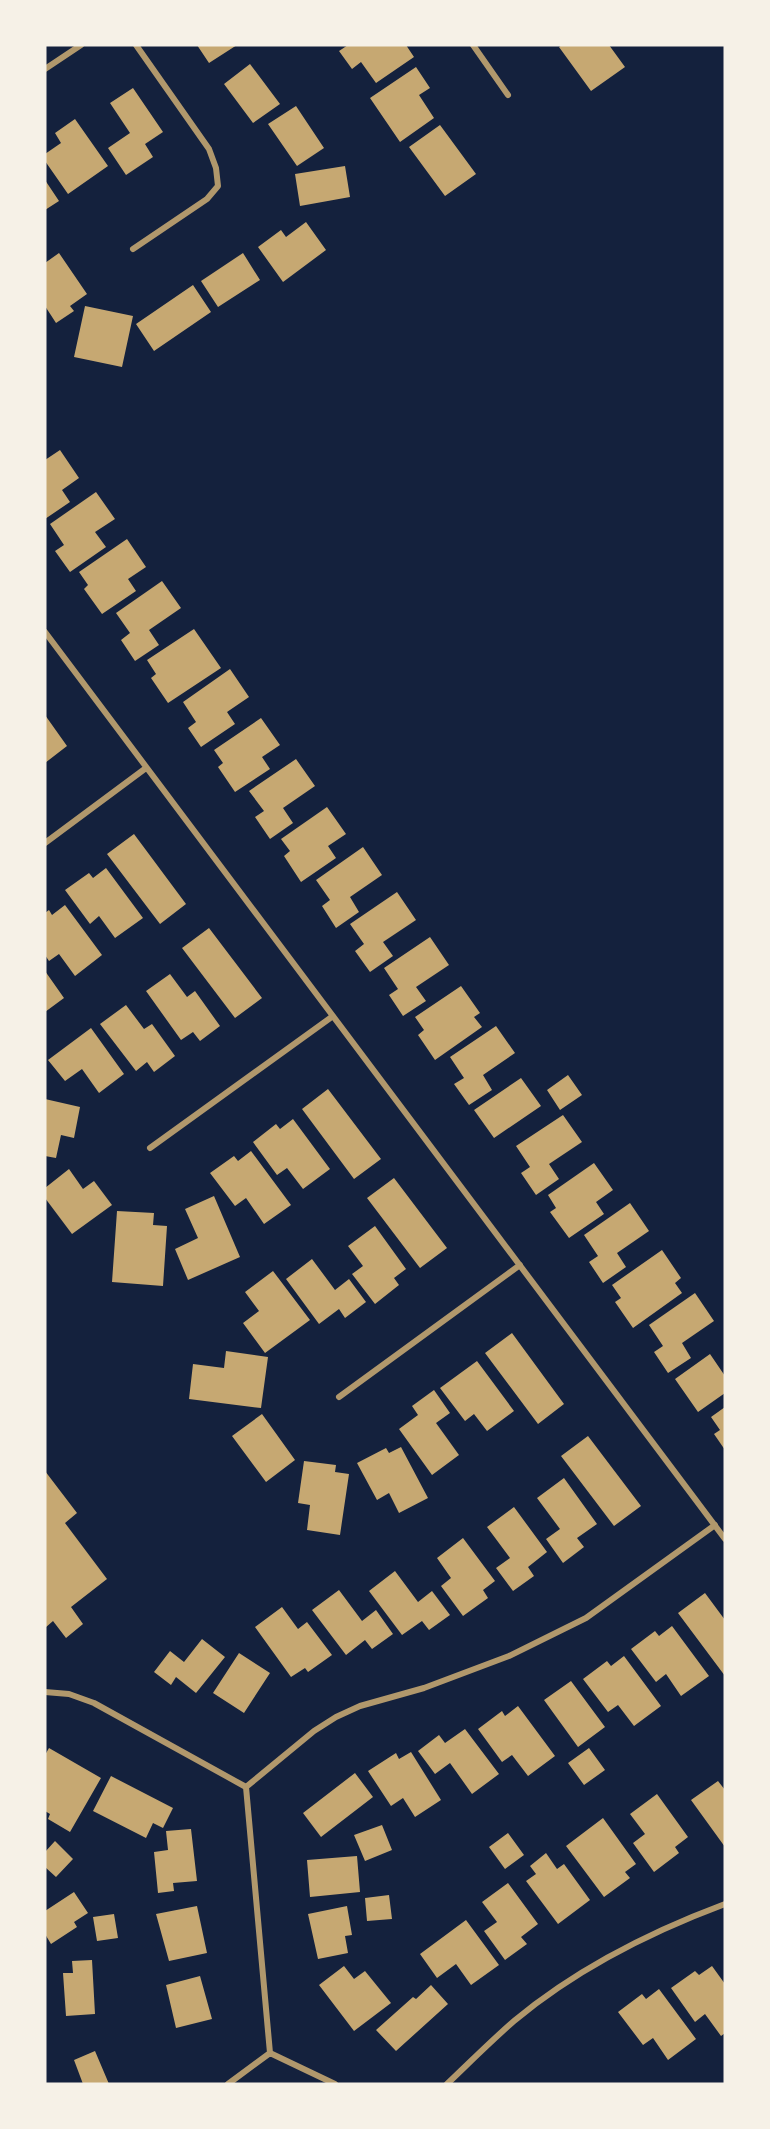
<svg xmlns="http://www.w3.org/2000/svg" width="770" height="2129" font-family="Jost,sans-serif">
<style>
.building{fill:#c6a872}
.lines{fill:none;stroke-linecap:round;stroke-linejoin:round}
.minor{stroke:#b1986c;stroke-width:6}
</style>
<rect width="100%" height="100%" fill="#14213d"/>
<path class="building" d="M197,45H237L209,63Z
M348,45H406L414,57L376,83L361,62L352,69L339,51Z
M562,45H609L625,67L591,91L559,47Z
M250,64L280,104L253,123L224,84Z
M416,67L430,88L419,95L434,118L400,142L370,98Z
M133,88L163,132L145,144L153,157L126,175L108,148L130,133L110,103Z
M296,106L324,148L297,166L268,124Z
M75,119L108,166L68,194L45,161V154L61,143L55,133Z
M440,125L476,174L445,196L409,147Z
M345,166L350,197L300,206L295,174Z
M45,180L59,201L45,210Z
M306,222L326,250L283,282L258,247L281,230L286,237Z
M59,253L87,294L70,306L74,311L56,323L45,306V263Z
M243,253L260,280L218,307L201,281Z
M193,285L211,312L154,351L136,324Z
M85,306L133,316L122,367L74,357Z
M60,450L79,478L62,490L70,502L45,519V460Z
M96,492L115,519L95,532L106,547L70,572L55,551L64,545L50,524Z
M127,539L146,567L128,579L136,591L102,614L84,589L88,585L79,572Z
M162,581L181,608L149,630L159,645L135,661L121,640L130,633L116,613Z
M194,629L221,668L168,703L151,678L156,674L147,660Z
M230,669L249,697L227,712L235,724L201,747L188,728L196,722L183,702Z
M45,715L67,746L45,763Z
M261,718L280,745L262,757L270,769L235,792L218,767L223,763L214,750Z
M296,759L315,786L283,808L293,823L270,839L255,817L264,811L249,791Z
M327,807L346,834L328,846L336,858L301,882L284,856L290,851L281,839Z
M134,834L186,904L160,924L107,854Z
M363,847L382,875L350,897L359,912L336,928L322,906L330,900L316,880Z
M106,868L143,918L115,938L99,916L90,924L65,890L89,873L93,878Z
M397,892L416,920L383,942L393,956L370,972L355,951L364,944L350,924Z
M65,905L102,955L75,976L59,954L49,961L45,955V913L49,910L52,915Z
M209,928L262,998L235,1018L182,948Z
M430,937L449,965L416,987L426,1001L403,1016L389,995L398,989L384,968Z
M45,971L64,998L45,1012Z
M170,974L187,997L195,991L220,1026L200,1041L193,1032L181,1040L146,991Z
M461,986L480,1013L474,1017L482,1027L435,1060L418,1035L424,1030L415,1017Z
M126,1005L144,1029L152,1024L175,1056L154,1072L147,1062L136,1071L100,1024Z
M496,1026L515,1053L483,1075L492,1090L469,1105L454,1084L464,1078L450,1057Z
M91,1028L124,1074L99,1093L82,1069L65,1081L48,1060Z
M568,1075L582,1095L560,1110L547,1090Z
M521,1078L541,1106L494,1138L474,1110Z
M328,1089L381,1159L354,1179L302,1109Z
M45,1099L80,1107L74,1138L61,1135L56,1158L45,1156Z
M563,1115L582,1142L549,1164L559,1179L536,1195L521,1173L530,1167L516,1146Z
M293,1119L330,1169L303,1189L287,1168L277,1175L253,1142L276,1124L280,1129Z
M251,1151L291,1205L264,1224L246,1198L235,1206L210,1173L234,1156L238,1161Z
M594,1163L613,1190L596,1202L604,1214L569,1238L550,1212L556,1208L548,1195Z
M69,1169L83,1189L94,1181L112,1205L72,1234L45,1198V1188Z
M394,1178L447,1248L420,1268L367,1198Z
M214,1196L240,1257L188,1280L175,1249L198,1238L185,1209Z
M630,1203L649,1231L617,1253L626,1267L603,1283L589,1262L598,1256L584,1235Z
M117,1211L154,1213L153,1225L167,1226L163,1286L112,1282Z
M375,1226L406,1269L394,1278L399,1285L375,1304L352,1274L363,1266L348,1246Z
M662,1250L681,1278L675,1283L682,1293L633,1328L615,1302L621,1298L612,1285Z
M312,1259L335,1290L349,1279L366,1302L345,1318L339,1309L319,1324L286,1279Z
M273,1271L310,1320L265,1353L243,1323L259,1311L245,1292Z
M695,1293L714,1321L682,1343L691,1358L668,1373L654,1352L663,1346L649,1325Z
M512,1333L564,1404L538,1424L485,1353Z
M226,1351L268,1357L261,1408L189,1399L193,1364L224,1368Z
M710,1354L725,1376V1393L698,1412L675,1379Z
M477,1361L514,1411L487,1431L474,1414L465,1421L440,1388Z
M434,1390L450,1413L436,1423L459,1455L432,1475L399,1429L418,1415L412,1406Z
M725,1407V1450L714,1434L720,1430L711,1417Z
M262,1414L295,1460L266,1482L232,1436Z
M588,1436L641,1506L614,1526L561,1456Z
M401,1447L428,1498L399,1513L389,1493L377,1500L357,1463L386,1448L389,1453Z
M304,1461L336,1465L335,1472L349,1474L340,1535L307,1530L310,1505L298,1503Z
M45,1471L77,1513L65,1523L107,1579L71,1607L83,1624L66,1638L53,1621L45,1628Z
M564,1478L597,1524L577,1538L584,1547L563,1563L546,1539L560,1529L537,1498Z
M514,1507L547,1552L528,1567L534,1576L513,1591L496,1568L510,1558L487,1527Z
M463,1538L495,1581L483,1590L488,1598L463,1616L441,1586L451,1578L437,1558Z
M395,1571L418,1602L432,1591L450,1615L429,1630L422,1621L402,1635L369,1591Z
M339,1590L362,1621L376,1610L393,1634L372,1649L365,1640L346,1655L312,1610Z
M705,1593L725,1620V1676L678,1613Z
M282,1607L298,1629L307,1622L332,1655L308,1672L305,1668L291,1677L255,1627Z
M672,1626L709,1676L681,1696L666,1674L656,1682L631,1649L655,1631L659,1636Z
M202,1639L225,1657L196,1693L176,1677L171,1685L154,1672L170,1651L184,1662Z
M239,1653L270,1673L244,1713L213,1693Z
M624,1656L661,1706L634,1726L618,1705L608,1712L583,1679L607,1661L611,1666Z
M571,1681L605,1727L578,1747L544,1700Z
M518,1706L555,1756L528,1776L512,1755L502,1762L478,1729L502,1711L505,1716Z
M465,1729L499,1774L472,1794L450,1763L435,1774L418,1751L439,1735L445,1743Z
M49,1748L101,1778L70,1832L48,1819L50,1814L45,1811V1755Z
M589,1748L605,1770L584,1785L568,1763Z
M411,1752L441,1800L415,1817L403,1798L391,1806L368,1771L396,1753L399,1759Z
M355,1773L373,1797L321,1837L303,1813Z
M111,1776L173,1808L163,1828L153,1823L146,1838L93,1811Z
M718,1781L725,1790V1847L691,1800Z
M657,1794L688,1837L675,1847L679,1853L654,1872L633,1843L645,1834L630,1814Z
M603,1818L636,1864L625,1872L630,1878L604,1897L566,1846Z
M382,1825L392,1850L365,1861L354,1835Z
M191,1829L197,1881L173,1883L174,1891L158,1893L154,1852L168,1850L166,1831Z
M508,1833L524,1855L505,1869L489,1847Z
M55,1841L73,1859L56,1877L45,1867V1852Z
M546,1853L557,1869L564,1864L590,1900L558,1924L526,1881L536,1874L530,1866Z
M357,1856L360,1892L310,1897L307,1860Z
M508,1883L538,1924L521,1937L527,1944L505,1960L484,1931L497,1922L482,1902Z
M74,1892L88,1913L74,1922L77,1927L51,1944L45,1934V1911Z
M389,1895L392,1919L367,1921L365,1898Z
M197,1906L207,1953L169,1961L156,1914Z
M347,1906L352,1935L345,1936L348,1953L318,1959L308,1914Z
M114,1914L118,1938L97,1941L93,1917Z
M466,1920L499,1965L471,1985L456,1964L437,1978L420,1954Z
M92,1960L95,2014L66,2016L63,1973H73L72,1961Z
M344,1966L354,1979L365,1971L391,2003L354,2031L319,1985Z
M712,1966L725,1984V2033L721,2036L705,2014L695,2022L671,1988L695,1971L699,1975Z
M200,1976L212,2019L176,2028L166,1985Z
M431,1985L448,2004L396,2051L376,2030L413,1997L416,1999Z
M659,1989L696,2039L668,2060L653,2038L643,2045L618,2012L642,1994L646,1999Z
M95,2051L109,2084H83L74,2060Z"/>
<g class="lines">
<path class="minor" d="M473,45L508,95
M45,69L81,45
M133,249L207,199L218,186L216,168L209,149L136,45
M45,632L725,1539
M45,843L146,768
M150,1148L333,1016
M339,1397L520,1265
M45,1692L69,1694L94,1703L246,1787L270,2053
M246,1787L314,1731L336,1717L360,1706L424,1688L509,1656L586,1618L715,1525
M270,2053L335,2084
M228,2084L270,2053
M447,2084C469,2063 491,2041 514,2021C575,1970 650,1932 725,1904"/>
</g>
<rect width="770" height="2129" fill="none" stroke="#f6f1e7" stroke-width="93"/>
</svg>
